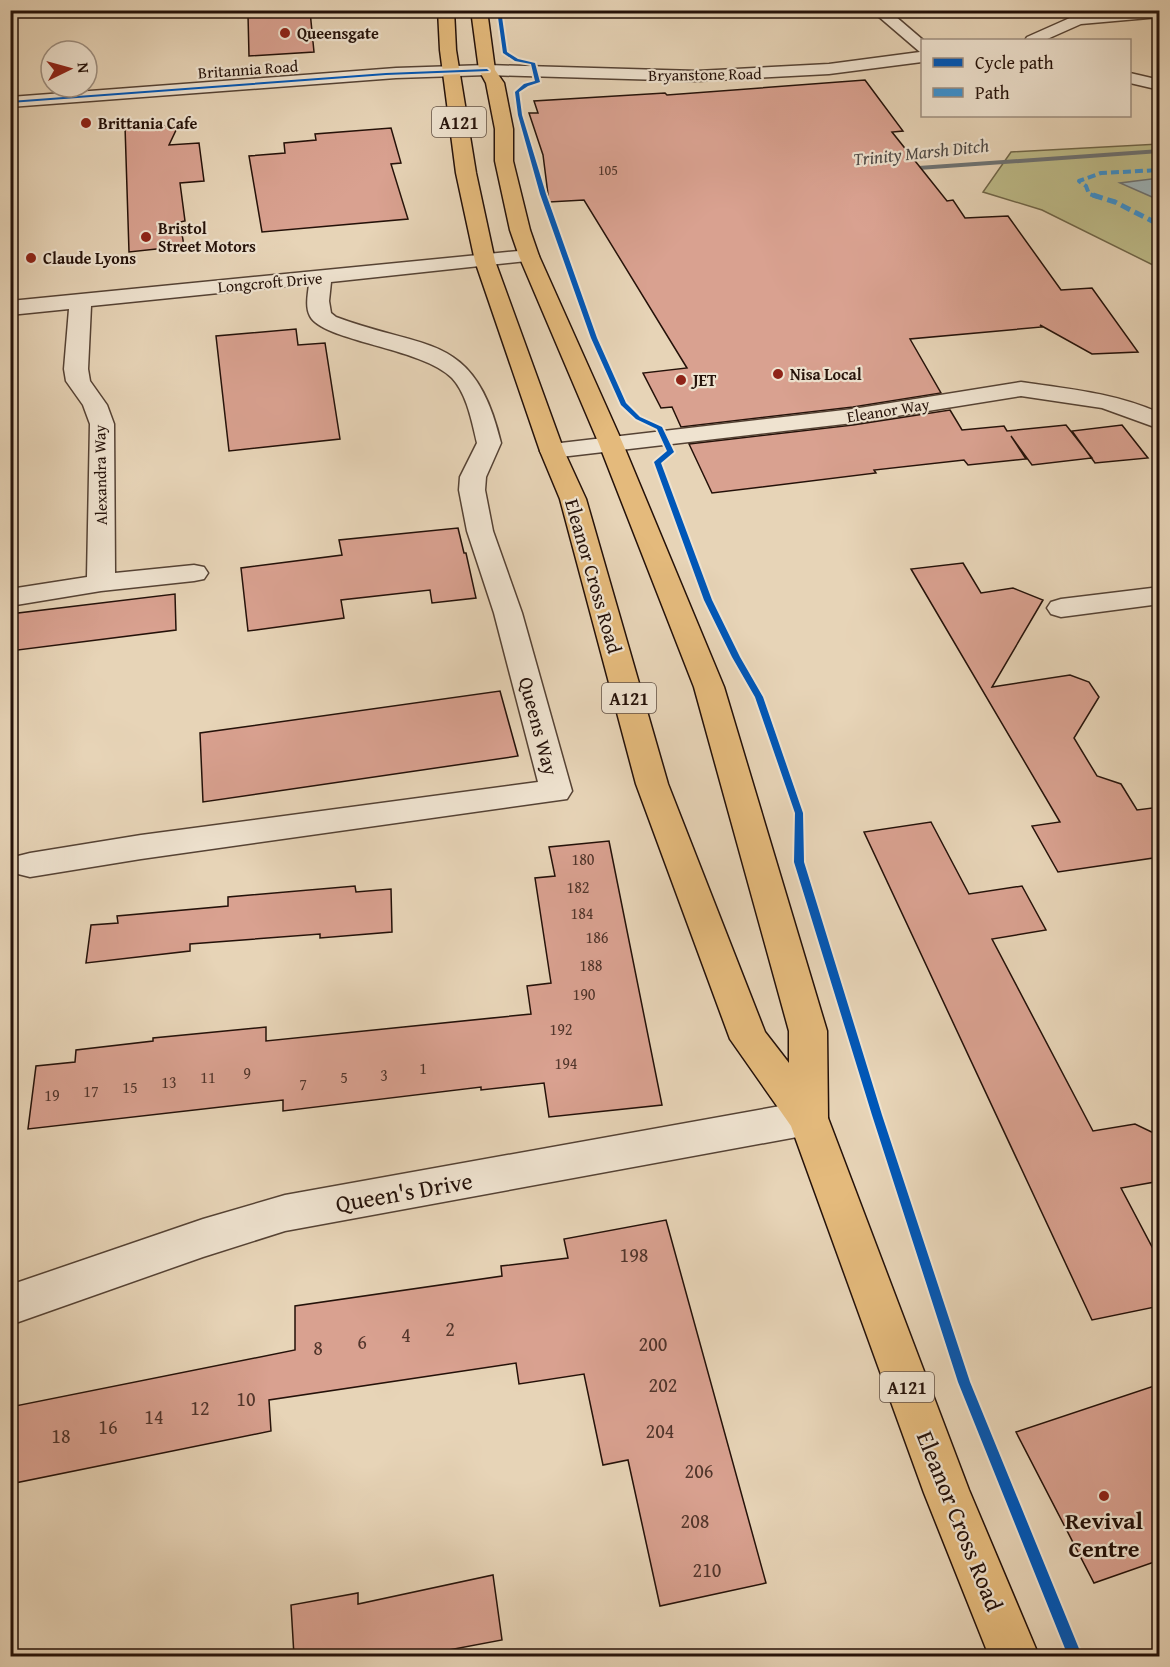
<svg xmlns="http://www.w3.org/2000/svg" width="1170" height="1667" font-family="'Gentium Book Plus',serif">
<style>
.green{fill:#bdbb89;stroke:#706649;stroke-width:1.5}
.water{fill:#9db5bb;stroke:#6d7374;stroke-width:1.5}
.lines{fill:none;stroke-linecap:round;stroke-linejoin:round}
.stream{fill:#6d7374;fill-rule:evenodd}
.building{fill:#d9a190;stroke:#241109;stroke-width:1.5}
.minor-casing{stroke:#554234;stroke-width:3}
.primary-casing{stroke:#241109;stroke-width:3}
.minor{fill:#efe3d0;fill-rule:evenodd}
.primary{fill:#e4ba7c;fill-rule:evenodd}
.quiet-far1{stroke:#3b92d2;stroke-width:4;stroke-dasharray:8 4;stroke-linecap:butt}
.quiet{stroke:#3b92d2;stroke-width:5;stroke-dasharray:10 5;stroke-linecap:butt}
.cycleway-casing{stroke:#efe3d0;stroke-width:4}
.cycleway{fill:#0057b8;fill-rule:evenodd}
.poi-dot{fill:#8f2418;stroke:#efe3d0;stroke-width:2}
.labels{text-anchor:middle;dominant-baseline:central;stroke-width:4.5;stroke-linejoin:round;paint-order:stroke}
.far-number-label{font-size:14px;fill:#51352b}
.far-poi-label{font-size:16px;font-weight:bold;fill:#241109;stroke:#efe3d0;text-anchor:start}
.far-street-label{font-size:16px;fill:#241109;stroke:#efe3d0}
.number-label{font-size:16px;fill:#51352b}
.shield{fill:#efe3d0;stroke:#615045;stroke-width:1.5}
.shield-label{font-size:18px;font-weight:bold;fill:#241109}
.far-water-label{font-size:18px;font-style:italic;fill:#4e4a47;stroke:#efe3d0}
.street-label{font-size:20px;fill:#241109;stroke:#efe3d0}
.near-number-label{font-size:20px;fill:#51352b}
.near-street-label{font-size:24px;fill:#241109;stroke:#efe3d0}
.near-poi-label{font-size:24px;font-weight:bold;fill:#241109;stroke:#efe3d0}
</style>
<rect width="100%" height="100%" fill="#e7d4b7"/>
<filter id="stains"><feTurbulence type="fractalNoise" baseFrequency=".00333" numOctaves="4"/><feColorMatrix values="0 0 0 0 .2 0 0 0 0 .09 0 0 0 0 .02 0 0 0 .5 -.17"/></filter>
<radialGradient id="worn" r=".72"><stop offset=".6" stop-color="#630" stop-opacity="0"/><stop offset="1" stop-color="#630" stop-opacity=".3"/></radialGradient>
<path class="green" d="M1159,144V268L1042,210L983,192L1011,152Z"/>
<path class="water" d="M1159,178V200L1120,183Z"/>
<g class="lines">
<path class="stream" d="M1160,149V153L904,171L900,169L904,167Z"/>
</g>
<path class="building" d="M310,11L314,52L249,56L248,15Z
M865,80L903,131L892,132L947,201L953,200L965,218L1008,216L1061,290L1092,288L1138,352L1092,354L1040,325L1042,327L910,339L941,393L853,407L681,427L672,407L661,408L643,373L687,368L584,200L549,202L543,155L529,113H538L534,101L665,93L667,95Z
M125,126H178L169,145L199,143L204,181L180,183L185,221L180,222L184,246L129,252Z
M391,128L401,163L391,164L408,219L262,232L249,156L285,153L284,143L316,140L315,134Z
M296,329L298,345L325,343L340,439L229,451L216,336Z
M950,410L962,430L1004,426L1007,431L1066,425L1092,458L1032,465L1011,436L1026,459L968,465L964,460L874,470L876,473L712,493L689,444L853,425Z
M1122,425L1148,458L1095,463L1072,431Z
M458,528L464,553H466L476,598L432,603L430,590L341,600L344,618L248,631L241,568L342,555L339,540Z
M963,563L981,593L1013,588L1043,600L992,687L1070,675L1089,682L1099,697L1074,738L1097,776L1121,784L1137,810L1160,807V857L1058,872L1032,826L1060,822L911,569Z
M175,594L176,630L10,651V614Z
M500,691L518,756L203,802L200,733Z
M931,822L969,894L1022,886L1046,930L992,939L1093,1131L1135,1124L1160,1136V1181L1121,1188L1160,1262V1306L1092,1320L864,832Z
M609,841L662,1105L549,1117L544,1083L481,1090V1087L283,1111V1100L28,1129L36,1066L75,1062L76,1050L153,1041V1038L266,1027V1041L531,1014L527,986L551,983L535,878L555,876L549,847Z
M355,886L356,892L391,889L392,932L320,938V934L190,944V951L86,963L91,925L118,923L117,916L228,906V897Z
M666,1220L766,1583L660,1606L628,1460L603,1465L584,1374L519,1384L516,1363L269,1400L271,1431L10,1484V1407L295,1350V1306L502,1276L501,1266L568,1258L564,1239Z
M1160,1384V1560L1094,1583L1016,1432Z
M493,1575L502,1640L417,1656H294L291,1605L358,1593V1604Z"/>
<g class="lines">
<defs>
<path id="minor" d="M871,10H888L923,40L922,62L829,74L697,81L487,75L396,78L10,107V97L396,68L487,65L697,71L829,64L920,52Z
M1127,10H1160V17L1081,24L1045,40H1025L1027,37L1072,17Z
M1130,73L1160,80V90L1130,83Z
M529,250L536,252L539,256L536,260L331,282L329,301L331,313L336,317C426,351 474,331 501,443L486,477L485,490L493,531L522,613L572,791L567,799L141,859L30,877L18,874L13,865L18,856L30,853L141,835L538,782L494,613L467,531L459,490L460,477L477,443C472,422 467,394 452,378C423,348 322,341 310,316C305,307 308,294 309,284L91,306L88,369L90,381L107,405L114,424L115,573L194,565L204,567L208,573L204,579L194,581L101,591L10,606V589L87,577L90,424L83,405L66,381L64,369L69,309L10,315V301Z
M1021,382C1069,389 1115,393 1160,413V429L1102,408L1021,396L853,423L552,458L543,456L540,451L543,446L552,444L853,409Z
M1160,587V604L1061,617L1051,614L1047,608L1051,602L1061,599Z
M808,1101L822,1106L828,1118L822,1130L808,1135L285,1231L203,1257L10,1325V1285L203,1219L285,1195Z"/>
<path id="primary" d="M438,10H454L456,50L476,173L495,261L564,451L586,499L668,784L765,1032L789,1063V1031L694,687L599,444L519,256L510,230L495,161V129L486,83L479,70L471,10H487L495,70L504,83L513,129V161L530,230L539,256L623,444L724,687L827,1031L828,1118L969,1490L1039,1656H989L924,1493L791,1126L730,1039L636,784L560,499L540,451L475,261L456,173L440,50Z"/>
</defs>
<use href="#minor" class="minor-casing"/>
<use href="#primary" class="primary-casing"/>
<use href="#minor" class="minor"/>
<use href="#primary" class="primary"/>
<path class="quiet-far1" d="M1098,197L1089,194L1086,186L1079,181L1101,173L1160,170"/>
<path class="quiet" d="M1093,195L1115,202L1160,225"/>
<defs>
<path id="cycleway" d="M497,10H501L507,52L518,59L535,63L540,82L528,86L519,92L522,115L546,194L597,338L626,403L640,417L662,427L674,452L661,463L712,600L740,657L763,697L803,813L804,862L882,1115L970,1382L1082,1656H1068L958,1382L872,1115L794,862L795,813L755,697L732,657L704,600L654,462L667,451L657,429L636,419L621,405L591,338L540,194L518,115L515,92L524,84L535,81L531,64L515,61L503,53Z
M487,69L489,71L386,75L10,103V101L386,73Z"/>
</defs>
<use href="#cycleway" class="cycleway-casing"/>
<use href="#cycleway" class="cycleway"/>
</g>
<g class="poi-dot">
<circle cx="285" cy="33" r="6"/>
<circle cx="86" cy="123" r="6"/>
<circle cx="146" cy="237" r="6"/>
<circle cx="31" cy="258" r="6"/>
<circle cx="778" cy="374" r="6"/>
<circle cx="681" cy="380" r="6"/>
<circle cx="1104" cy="1496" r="6"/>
</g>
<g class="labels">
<g class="far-number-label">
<text x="608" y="170">105</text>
</g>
<g class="far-poi-label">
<text x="297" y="33">Queensgate</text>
<text x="98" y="123">Brittania Cafe</text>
<text x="158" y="228">Bristol<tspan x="158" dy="18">Street Motors</tspan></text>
<text x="43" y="258">Claude Lyons</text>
<text x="790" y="374">Nisa Local</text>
<text x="693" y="380">JET</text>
</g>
<g class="far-street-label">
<text transform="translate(248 69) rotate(-4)">Britannia Road</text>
<text transform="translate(705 74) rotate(-1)">Bryanstone Road</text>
<text transform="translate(270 282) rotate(-5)">Longcroft Drive</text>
<text transform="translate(888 410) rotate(-9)">Eleanor Way</text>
<text transform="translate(100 475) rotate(-91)">Alexandra Way</text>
</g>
<g class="number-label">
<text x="583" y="859">180</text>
<text x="578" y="887">182</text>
<text x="582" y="913">184</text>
<text x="597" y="937">186</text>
<text x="591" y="965">188</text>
<text x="584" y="994">190</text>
<text x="561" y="1029">192</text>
<text x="566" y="1063">194</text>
<text x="423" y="1068">1</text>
<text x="247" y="1073">9</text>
<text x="384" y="1075">3</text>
<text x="208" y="1077">11</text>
<text x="344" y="1077">5</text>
<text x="169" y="1082">13</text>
<text x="303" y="1084">7</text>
<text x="130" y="1087">15</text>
<text x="91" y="1091">17</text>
<text x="52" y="1095">19</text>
</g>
<g class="shield">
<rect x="432" y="107" width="54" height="30" rx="4.5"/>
<rect x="602" y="683" width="54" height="30" rx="4.5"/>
<rect x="880" y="1372" width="54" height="30" rx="4.5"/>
</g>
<g class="shield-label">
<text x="459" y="122">A121</text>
<text x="629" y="698">A121</text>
<text x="907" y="1387">A121</text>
</g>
<g class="far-water-label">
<text transform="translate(921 152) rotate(-6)">Trinity Marsh Ditch</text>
</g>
<g class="street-label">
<text transform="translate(594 576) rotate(74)">Eleanor Cross Road</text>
<text transform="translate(539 726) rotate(75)">Queens Way</text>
</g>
<g class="near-number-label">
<text x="634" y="1254">198</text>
<text x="450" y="1328">2</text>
<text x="406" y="1334">4</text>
<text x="362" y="1341">6</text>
<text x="653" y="1343">200</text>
<text x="318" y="1347">8</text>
<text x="663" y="1384">202</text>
<text x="246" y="1398">10</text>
<text x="200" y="1407">12</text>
<text x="154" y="1416">14</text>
<text x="108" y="1426">16</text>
<text x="660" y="1430">204</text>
<text x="61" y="1435">18</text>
<text x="699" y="1470">206</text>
<text x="695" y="1520">208</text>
<text x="707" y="1569">210</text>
</g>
<g class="near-street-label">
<text transform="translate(404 1192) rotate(-10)">Queen's Drive</text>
<text transform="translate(960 1521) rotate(68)">Eleanor Cross Road</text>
</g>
<g class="near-poi-label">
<text x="1104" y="1520">Revival<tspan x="1104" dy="28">Centre</tspan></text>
</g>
</g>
<rect width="1170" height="1667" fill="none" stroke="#e7d4b7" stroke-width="36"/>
<rect x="12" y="12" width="1146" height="1643" fill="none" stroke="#241109" stroke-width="3"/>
<rect x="18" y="18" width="1134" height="1631" fill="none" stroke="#241109" stroke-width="1.5"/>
<rect x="921" y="39" width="210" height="78" fill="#efe3d0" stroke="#9e8f80" stroke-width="1.5"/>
<rect x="933" y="58" width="30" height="9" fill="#0057b8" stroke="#9e8f80" stroke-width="1.5"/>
<text x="975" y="69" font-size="18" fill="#241109">Cycle path</text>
<rect x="933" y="88" width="30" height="9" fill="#3b92d2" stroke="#9e8f80" stroke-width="1.5"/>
<text x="975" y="99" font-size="18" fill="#241109">Path</text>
<g transform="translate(69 69) rotate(85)"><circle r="28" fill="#efe3d0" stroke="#9e8f80" stroke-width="1.5"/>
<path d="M0-4.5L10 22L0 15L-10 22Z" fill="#8f2418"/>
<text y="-9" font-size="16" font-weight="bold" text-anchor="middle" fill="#241109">N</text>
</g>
<rect width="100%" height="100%" filter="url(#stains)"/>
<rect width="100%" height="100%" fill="url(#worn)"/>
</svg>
